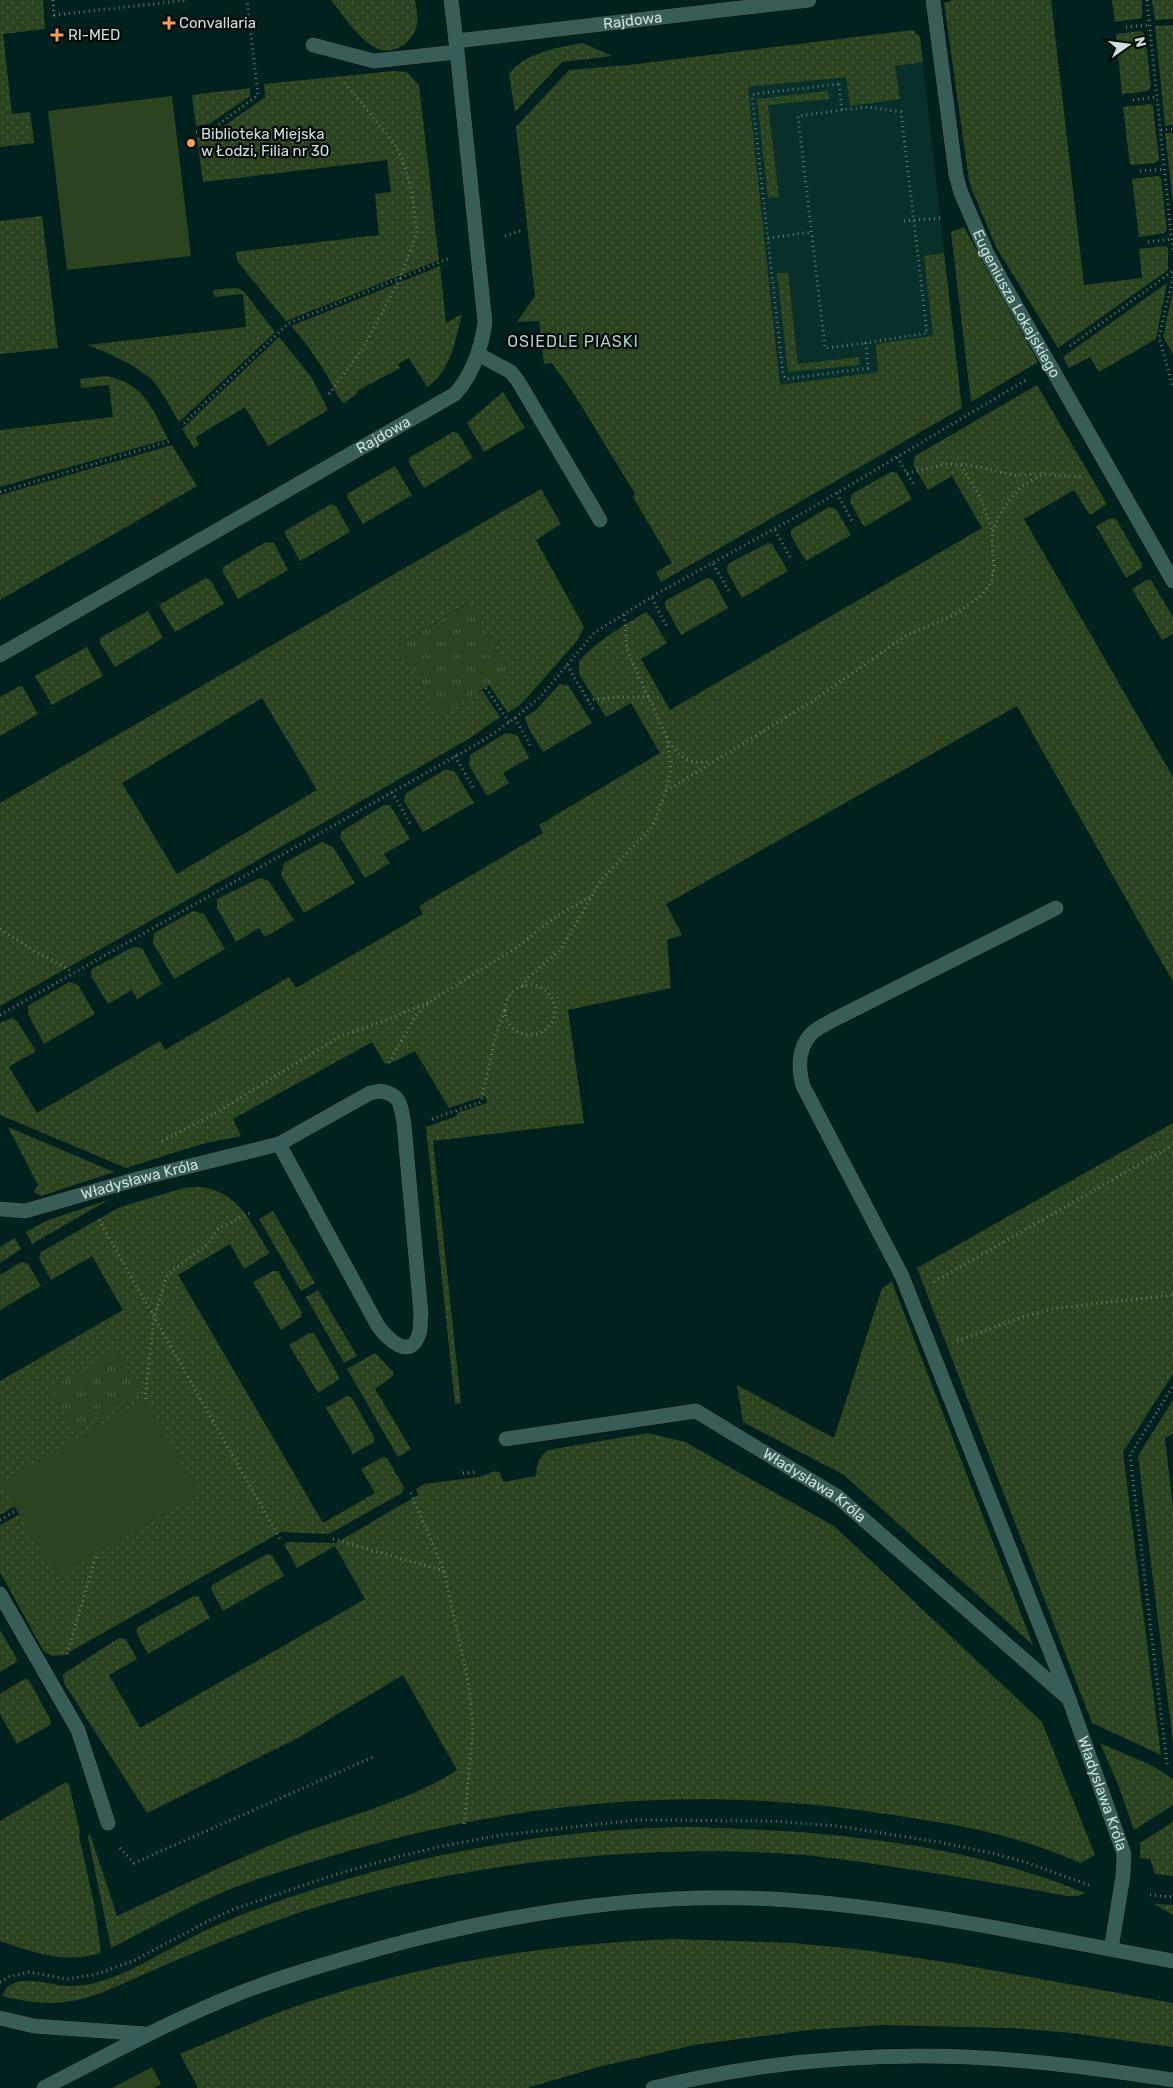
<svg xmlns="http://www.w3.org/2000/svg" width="1173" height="2088" font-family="Rubik,sans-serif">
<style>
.built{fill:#092f2b}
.grass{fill:url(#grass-dots);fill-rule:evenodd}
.park{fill:url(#park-tufts)}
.garden{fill:#2c431f}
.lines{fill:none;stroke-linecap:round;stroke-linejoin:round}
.lane-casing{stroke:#000907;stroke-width:16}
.street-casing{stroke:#000907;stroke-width:16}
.secondary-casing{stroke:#000907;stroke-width:16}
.path{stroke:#5f7a77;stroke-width:3;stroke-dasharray:1 4;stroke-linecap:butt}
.lane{stroke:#385c57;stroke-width:15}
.street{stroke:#385c57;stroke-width:15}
.secondary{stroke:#385c57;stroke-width:15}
.poi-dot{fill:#fa9f4f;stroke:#000807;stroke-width:2}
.labels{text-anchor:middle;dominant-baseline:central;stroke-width:4.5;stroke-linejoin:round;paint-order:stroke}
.street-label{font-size:15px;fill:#cde0dd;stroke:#000807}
.poi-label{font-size:15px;fill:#cde0dd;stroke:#000807;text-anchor:start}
.neighbourhood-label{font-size:16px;letter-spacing:1px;fill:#aad1cb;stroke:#000807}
</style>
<defs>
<pattern id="grass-dots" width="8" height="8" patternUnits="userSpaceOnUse" patternTransform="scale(1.25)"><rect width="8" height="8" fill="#2c431f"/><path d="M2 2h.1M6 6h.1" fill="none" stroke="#495e3f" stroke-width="1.8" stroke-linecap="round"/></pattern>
<pattern id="park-tufts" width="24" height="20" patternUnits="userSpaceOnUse" patternTransform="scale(1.25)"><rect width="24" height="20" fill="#2c431f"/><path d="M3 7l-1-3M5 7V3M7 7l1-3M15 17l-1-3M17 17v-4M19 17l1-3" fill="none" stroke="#495e3f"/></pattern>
</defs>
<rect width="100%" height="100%" fill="#00211e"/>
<path class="built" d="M920,37L959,383L678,546L561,90Z"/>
<path class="grass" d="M0,0H43L45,29L3,34L12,114L30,112L34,143L0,147Z
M331,0H415C416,7 418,16 417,23C415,41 394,57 376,48C358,39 344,16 331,0Z
M953,0H1051L1084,285L1142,278L1139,249L1165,246L1168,248V270L1058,348L996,247L972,190L969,180L944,3Z
M1112,0H1142V18L1115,22Z
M1152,0H1173V19L1155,20Z
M1173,25V125L1165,126L1155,26Z
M913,30L920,37L923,62L895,66L900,99L850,106L846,77L748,87L780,385L878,372L876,344L933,336L924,256L944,253L962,408L661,582L656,572L672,563L633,497L635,494L576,397L552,363L544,364L539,321L517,322L535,296L516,127L569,70L629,65Z
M1141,31L1145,35L1151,87L1148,91L1122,94L1116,34Z
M583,43L612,56L562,62L515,112L509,74C524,53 559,47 583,43Z
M393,71L407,72L419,85L439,260L286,321L238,262L236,252L379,235L375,194L391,192L387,160L203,182L197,138L210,136L265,97L264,84Z
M250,88V96L209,124L196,126L192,95Z
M828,91L829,99L768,105L779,197L768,198L757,99Z
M1150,104L1153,106L1159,160L1155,163L1130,165L1123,107Z
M1165,133H1173V204Z
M1158,176L1161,178L1167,230L1164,233L1139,237L1132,179Z
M42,216L58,348L0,354V221Z
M964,227L1038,362L971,402L951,232Z
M440,266L446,323L462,314C455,341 451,371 427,387L409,358L398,364L400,368L357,391L358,393L344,403C337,398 333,385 328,377C317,359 305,341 291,326Z
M777,273H788L798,364L859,357L860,365L788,372Z
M1167,283L1156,339L1099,372L1090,357L1069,368L1063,357Z
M233,288L240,289L245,293L275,332L179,422C171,409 164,394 154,382C144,369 103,350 87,345L246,327L243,294L214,297L213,290Z
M1173,290V354L1163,337Z
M279,337L312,378L328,410L268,446L245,407L196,437L199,445L194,448L182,429Z
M105,376C144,382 152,408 168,439L0,487V430L113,417L109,385L81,388L80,379Z
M1037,385L1107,504L1090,515L1074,490L1024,519L1173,777V982L1017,706L666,904L682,935L667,940L671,988L568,1010L584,1123L433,1141L461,1403L455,1404L426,1127L457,1116V1113L487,1103L485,1096L449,1108L415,1051L395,1061L385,1064L372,1042L233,1119L241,1136L202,1144L126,1168L0,1115V1023L12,1018L17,1021L36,1051L9,1067L37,1113L160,1041L165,1050L289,977L296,988L423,914L419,906L543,833L539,825L660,753L631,703L606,717L579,674V661C598,640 621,627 646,612L652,618L667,643L641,659L670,710L982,528L952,476L928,490L913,465L915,456Z
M503,392L525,428L484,452L467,423Z
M453,432L458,433L473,458L424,488L409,463V458Z
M172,445L197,486L0,600V495Z
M395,466L412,495L363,524L348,499L347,494Z
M891,472L897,473L912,499L864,527L850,502L852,494Z
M541,489L561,524L536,540L584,627L577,641L531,693L521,704L508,713L489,685L510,672L468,603L398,645L440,714L482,690L500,717L470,738L337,815L0,1006V803ZM262,698L317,790L177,874L122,783Z
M331,504L336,506L350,532L300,561L285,534V531Z
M829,507L836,509L851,535L806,561L791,536V530Z
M1111,518L1116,519L1142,564V568L1126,578L1096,526Z
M266,542L274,543L288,570L238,599L223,572V567Z
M768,543L772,544L788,571L742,598L727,571L728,564Z
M206,578L211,581L224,604L175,632L159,605Z
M707,578L713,580L728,608L681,635L665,606V601Z
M1147,580H1151L1173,617V634L1162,640L1132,589Z
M148,611L163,638L115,667L100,643V638Z
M87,647L103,676L52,705L35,676Z
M560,684L568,685L592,723L543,752L528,727L525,717L535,711Z
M20,686L23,687L38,714L0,736V697Z
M506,733L517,735L529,758L503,773L509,783L487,796L469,765L470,755Z
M446,769L455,772L474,803L423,832L404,801L405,794Z
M384,805H390L410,839L384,854L390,863L365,878L340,837L342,831Z
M322,842L333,847L355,883L304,913L281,875L284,863Z
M260,878L269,881L294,920L265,937L259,928L236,942L217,908V899Z
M193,911L204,914L225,949L174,979L153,943L154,933Z
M133,947L142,948L162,984L137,999L132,990L108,1004L91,976L92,969Z
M69,982L78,985L95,1014L44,1044L28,1014V1006Z
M1173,1123V1374L1123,1452L1161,1755L1092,1723L917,1268Z
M8,1127L114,1172L41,1196L34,1192L38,1185Z
M198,1187C238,1190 250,1222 269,1252L268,1254L244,1269L230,1244L178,1275L323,1523L375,1493L361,1469L383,1457L387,1458L404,1487L402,1493L329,1534L281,1532L64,1655L52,1656L44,1652L0,1572V1525L20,1514L56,1576L200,1493L2,1482L15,1506L0,1515V1381L123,1310L92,1256L51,1280L39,1258L41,1252L120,1207L183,1188Z
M108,1200L32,1244L26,1232L46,1221Z
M273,1211L315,1283L301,1291L259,1219Z
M15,1238L21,1249L0,1263V1247Z
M21,1262L28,1264L41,1286L0,1310V1275Z
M273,1271H278L302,1313L301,1317L281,1330L253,1282Z
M892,1282L1033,1645L844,1475L743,1422L737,1385L834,1438L882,1288Z
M318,1290L357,1356L344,1363L306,1297Z
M309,1333H314L339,1377L338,1380L318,1393L289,1345Z
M375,1353L393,1372V1376L375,1389L411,1449L398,1457L347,1369Z
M347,1396L352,1398L374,1437V1442L353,1454L326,1408Z
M1173,1400V1434L1165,1438L1173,1507V1743L1138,1456Z
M648,1433L685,1442L834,1526L1042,1722L1095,1855L1080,1863C1016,1834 955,1824 886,1814C693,1784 515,1801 328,1857C296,1867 264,1876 233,1888C190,1905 151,1928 111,1948L88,1837L90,1834L117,1916C175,1889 232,1860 291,1837C346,1816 408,1802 457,1770L403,1675L296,1739L147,1813L64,1683L63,1674L119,1638L126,1639L137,1659L109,1675L140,1728L365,1599L335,1546L297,1568L284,1544L288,1542L336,1543L418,1495L416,1489L424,1484L479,1477L496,1471L500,1473L503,1482L536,1476C537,1464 538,1458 548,1450Z
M267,1554L272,1555L284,1576L223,1611L211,1589L212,1585Z
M194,1596L199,1597L210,1618L148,1654L136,1632L138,1627Z
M0,1630L17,1659L15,1663L0,1672Z
M24,1679L29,1680L51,1721L50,1725L17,1744L0,1714V1694Z
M1100,1743L1153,1766L1173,1779V1805L1134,1830L1119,1787Z
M66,1782L69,1784L80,1832L79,1836L95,1908L101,1953C63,1964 36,1953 0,1941V1821Z
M1173,1822V1876L1155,1874L1150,1859L1140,1858V1843Z
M688,1827C819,1830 963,1842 1085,1893L1078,1896H1067C1007,1885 948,1875 888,1866C861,1862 834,1858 806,1855C685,1846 565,1854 446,1876C391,1886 334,1900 281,1919C238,1934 196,1952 154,1970C128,1981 100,1996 72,2001C47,2005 26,2002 2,1996C12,1970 47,1985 67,1986C78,1986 90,1985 101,1981C127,1974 152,1958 176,1946C200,1932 225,1921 251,1911C390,1859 539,1829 688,1827Z
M1154,1904L1173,1905V1915Z
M673,1939L794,1943L864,1950L958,1964L1173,2003V2047L1072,2033L1012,2028L881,2025L809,2030L694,2045L598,2067L527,2088H198L180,2054C223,2036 266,2016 311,2001C428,1962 549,1944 673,1939Z"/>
<path class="park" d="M469,603L511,672L440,715L398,645Z
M117,1350L142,1392L74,1431L50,1389Z"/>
<path class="garden" d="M172,96L191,256L67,270L48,111Z
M145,1399L200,1493L56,1577L1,1483Z
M152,2067L161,2084L154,2088H112Z"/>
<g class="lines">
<defs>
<path id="lane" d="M313,45L374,61L457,52
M478,354L511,372L518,381L600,520
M1056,908L833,1020C826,1024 818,1028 812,1033C798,1047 798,1068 803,1086L902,1276L1069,1699
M380,1091C401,1094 401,1106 404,1124L421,1314C420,1320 421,1328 419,1334C410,1362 387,1338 378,1326L279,1144L370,1093Z
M0,1594L78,1730L108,1823"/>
<g id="street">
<path d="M451,0L456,41"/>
<path id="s1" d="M933,0L956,175L961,193L986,251L1003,283L1173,581"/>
<path id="s2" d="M0,655L455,394C473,374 481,349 485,323L456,41L809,0"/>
<path id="s3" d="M0,1209L25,1211L137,1179L279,1144"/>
<path id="s4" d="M506,1439L696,1411L838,1497L1069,1699L1124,1854L1123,1876L1111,1949"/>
</g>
<path id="secondary" d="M0,2018L34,2026L146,2034
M44,2088C109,2054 172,2020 240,1993C283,1976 329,1963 374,1950C504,1914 638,1892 773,1899C908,1907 1041,1937 1173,1961
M653,2088C739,2067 831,2056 920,2056C1005,2056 1089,2067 1173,2080"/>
</defs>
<use href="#lane" class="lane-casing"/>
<use href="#street" class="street-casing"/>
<use href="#secondary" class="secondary-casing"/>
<path class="path" d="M53,0L54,15L188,0
M1147,0L1173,253
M1126,27L1150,25
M839,84L842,110L868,107L901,112L927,333L866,343L868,368L786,379L783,374L752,97L754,94Z
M1133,100L1157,97
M842,110L798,116L825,348L866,343
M1161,130L1173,129
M196,132L210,131L258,95L247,0
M1140,171L1165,169
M904,221L941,218
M505,236L523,230
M768,238L812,232
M1148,242L1172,239
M1173,277L1159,337L1173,388
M1070,346L1173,271
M329,394L364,347L400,278L417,233L412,192L402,159L394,143L345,83
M184,423L289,323L450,258
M897,457L914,485
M961,465L979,495L992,529
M907,473L947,464L970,465L1013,475L1043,474
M0,492L170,441
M837,493L852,521
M775,530L790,557
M713,564L730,593
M652,598L668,629
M567,665L593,709
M486,688L509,722
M588,700L618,697H649
M515,718L530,745
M669,742C682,759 689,765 711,761
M455,756L474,789
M666,791L814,700L907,635L954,615L982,595L991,583L994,568L992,540L994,527L1004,507L1022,486L1043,474L1082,477
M392,792L411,825
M0,929L31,949L73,972
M505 1010a25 25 0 1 1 50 0a25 25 0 1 1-50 0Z
M523,986L528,978L561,949L601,880L653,826L666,791L671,769L667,738L631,659L627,648L624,614
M0,1015L484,740L515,718L541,696L595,632L660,592L810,509L1026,380
M389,1063L416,1015L429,1002L522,944L552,919L590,897
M432,1119L481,1102L496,1034L505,1010
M162,1141L209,1117L339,1037L389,1019L429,1002
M99,1220L280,1539
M934,1282L1173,1145
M957,1341L1023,1317L1057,1308L1173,1295
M145,1399L154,1318L167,1275L207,1245L219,1228L250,1213
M463,1473L477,1472
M411,1493L444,1571L469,1686L473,1728L464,1828
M0,1520L17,1510
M333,1539L444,1571
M67,1654L97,1553
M1167,1764L1130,1455L1173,1386
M120,1848L134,1863L373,1757
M1150,1895L1173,1897
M0,1982L9,1977L29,1972L67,1979L94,1975L133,1961L212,1919L234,1909L334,1875L397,1857L443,1846L502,1835L636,1820L770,1821L838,1826L939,1842L996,1854L1025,1862L1092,1886"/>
<use href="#lane" class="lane"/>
<use href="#street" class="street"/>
<use href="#secondary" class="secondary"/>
</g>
<g class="poi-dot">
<path d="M166.5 15.5h5v5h5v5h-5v5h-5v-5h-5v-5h5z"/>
<path d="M54.5 27.5h5v5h5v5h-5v5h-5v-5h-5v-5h5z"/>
<circle cx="191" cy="143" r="5"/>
</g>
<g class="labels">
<g class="street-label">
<text stroke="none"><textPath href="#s2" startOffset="1064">Rajdowa</textPath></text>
<text stroke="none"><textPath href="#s1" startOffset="319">Eugeniusza Lokajskiego</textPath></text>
<text stroke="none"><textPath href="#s2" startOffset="442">Rajdowa</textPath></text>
<text stroke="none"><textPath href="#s3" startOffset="144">Władysława Króla</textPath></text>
<text stroke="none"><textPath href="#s4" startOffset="332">Władysława Króla</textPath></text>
<text stroke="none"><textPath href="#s4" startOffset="765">Władysława Króla</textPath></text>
</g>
<g class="poi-label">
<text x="179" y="23">Convallaria</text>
<text x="68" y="35">RI-MED</text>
<text x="201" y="134">Biblioteka Miejska<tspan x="201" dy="17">w Łodzi, Filia nr 30</tspan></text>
</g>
<g class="neighbourhood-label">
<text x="573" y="341">OSIEDLE PIASKI</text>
</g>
</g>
<g transform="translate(1128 45) rotate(76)" stroke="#000807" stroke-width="4" paint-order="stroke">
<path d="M0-4L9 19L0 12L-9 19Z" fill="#cde0dd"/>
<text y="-8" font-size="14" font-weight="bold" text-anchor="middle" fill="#cde0dd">N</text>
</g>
</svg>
